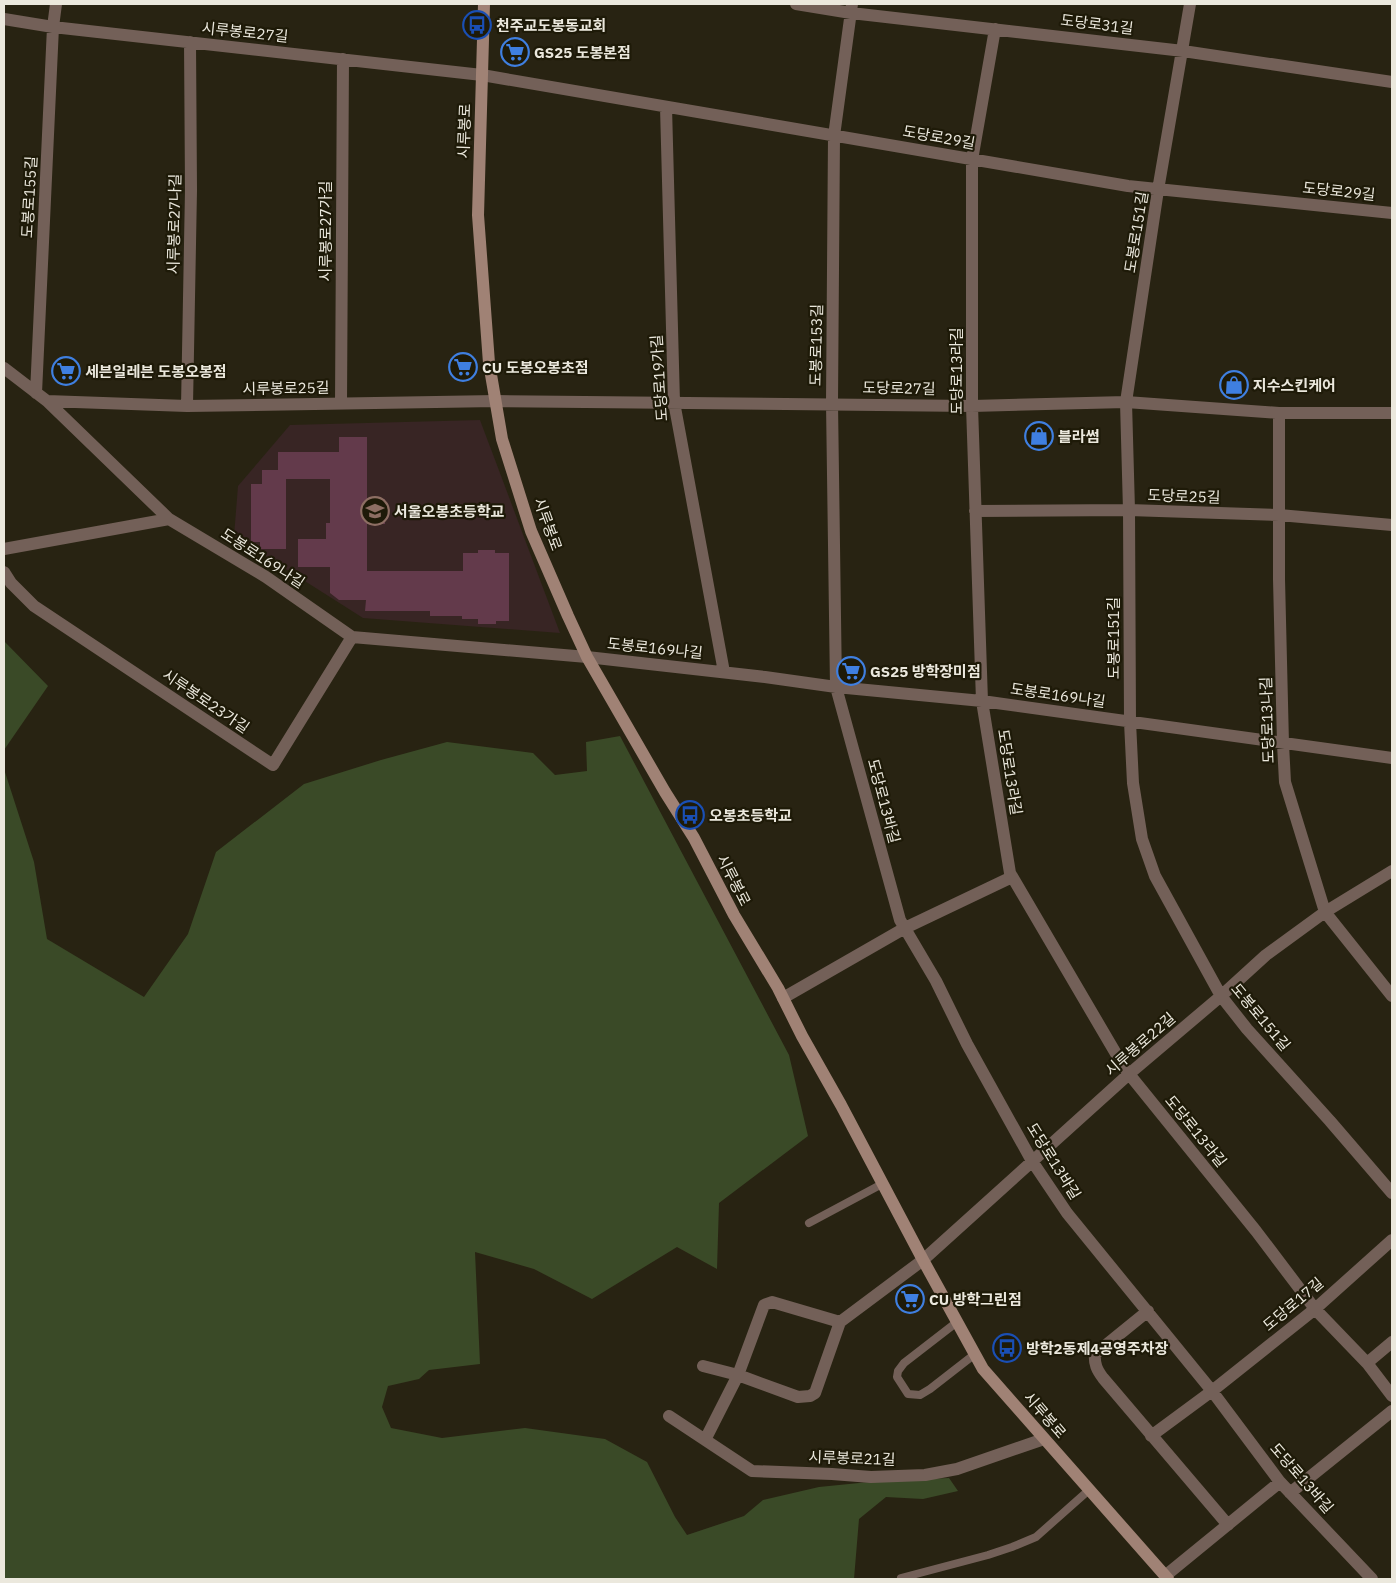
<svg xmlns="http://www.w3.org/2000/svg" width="1396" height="1583" font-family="'IBM Plex Sans','Noto Sans KR',sans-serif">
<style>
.education{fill:#382524}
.green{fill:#3a4a27}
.building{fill:#633a4b}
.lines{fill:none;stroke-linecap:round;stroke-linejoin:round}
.lane{stroke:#736058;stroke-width:8}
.street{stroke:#736058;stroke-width:12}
.secondary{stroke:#a08275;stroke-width:12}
.labels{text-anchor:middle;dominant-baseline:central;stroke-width:4.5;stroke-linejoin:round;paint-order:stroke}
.street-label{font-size:15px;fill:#ebe8dd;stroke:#1e1a08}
.poi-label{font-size:15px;font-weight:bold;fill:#ebe8dd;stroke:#1e1a08;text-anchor:start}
</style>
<rect width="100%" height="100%" fill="#282312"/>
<path class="education" d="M480,420L560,633L363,618L234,536L238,486L290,425Z"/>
<path class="green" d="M4,641L48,686L4,750Z
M620,736L789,1055L808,1136L719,1203L717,1269L677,1247L592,1299L534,1269L475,1252L480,1364L429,1370L419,1379L388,1386L382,1407L391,1428L442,1438L525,1428L605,1439L647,1462L675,1517L687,1535L744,1516L763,1500L819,1487L869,1482L949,1478L958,1491L923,1499L886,1497L859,1519L854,1579H4V769L34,862L47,939L144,997L188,934L216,852L304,784L381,760L447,742L533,753L555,775L587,771L586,742Z"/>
<path class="building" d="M339,437H367V499H385V524H367V571H463V553H478V550H495V553H509V621H496V624H478V619H462V616H430V611H365L366,600H339L330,593V567H298V539H326V523H330V479H286V549H260V542H251V484H262V470H278V452H339Z"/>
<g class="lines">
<path class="lane" d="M809,1223L882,1184
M957,1322L904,1363L898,1371L897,1377L908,1394L920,1395L930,1389L975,1354
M901,1578L988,1555L1012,1547L1036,1537L1089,1490"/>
<path class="street" d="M796,4L851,13L1183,51L1392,82
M852,4L834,136L832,403L836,687L900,920L936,981L967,1044L1032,1161L1067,1213L1212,1391L1280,1482L1372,1579
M1190,4L1158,190L1126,402L1129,510L1130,722L1133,783L1142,839L1155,876L1221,996L1247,1029L1330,1121L1392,1193
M4,19L53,27L482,75L1128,186L1392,213
M995,29L972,160V406L982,701L1010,873L1125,1069L1256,1231L1315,1309L1367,1363L1392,1396
M666,107L674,402L724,672
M4,368L47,401L169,519L266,577L352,637L587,657L765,677L836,687L982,701L1392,758
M36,393L53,27L56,4
M47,401L187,406L496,401L972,406L1126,402L1279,413H1392
M341,404L343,59
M187,406L191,190L190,42
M1279,413V579L1283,744L1285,782L1325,912L1392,996
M975,511L1129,510L1279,515L1392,525
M4,549L169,519
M4,572L11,583L34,606L273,765L352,637
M783,998L905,928L1012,877
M1148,1311L1095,1354C1094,1364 1097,1370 1103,1378L1228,1525
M840,1322L923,1260L1129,1074L1221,996L1266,955L1325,912L1392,871
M1367,1363L1392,1342
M703,1366L738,1375L764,1305L772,1302L840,1322L815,1393L810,1396L798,1397L738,1375L705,1440
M669,1416L752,1471L832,1474L871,1477L925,1475L957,1469L1044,1439
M1151,1436L1212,1391L1315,1309L1392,1240
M1290,1493L1392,1411
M1165,1576L1280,1482"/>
<path class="secondary" d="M484,4L478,215L489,363L502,439L531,531L568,616L587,657L665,792L694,838L734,915L778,988L802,1036L841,1105L923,1260L983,1369L1168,1579"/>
</g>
<defs>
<symbol id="bus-ring" viewBox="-11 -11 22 22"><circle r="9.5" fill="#1e1a08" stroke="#1a4fb4" stroke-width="1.5"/><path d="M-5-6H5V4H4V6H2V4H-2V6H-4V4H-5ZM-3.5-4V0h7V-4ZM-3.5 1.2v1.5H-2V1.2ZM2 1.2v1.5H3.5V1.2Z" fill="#1a4fb4"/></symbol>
<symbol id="supermarket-ring" viewBox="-11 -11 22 22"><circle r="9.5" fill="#1e1a08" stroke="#3f7fe0" stroke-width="1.5"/><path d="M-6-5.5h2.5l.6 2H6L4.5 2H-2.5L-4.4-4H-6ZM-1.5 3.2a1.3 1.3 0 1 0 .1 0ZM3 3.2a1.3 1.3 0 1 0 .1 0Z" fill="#3f7fe0"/></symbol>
<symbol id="shop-ring" viewBox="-11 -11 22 22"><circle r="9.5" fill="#1e1a08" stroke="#3f7fe0" stroke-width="1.5"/><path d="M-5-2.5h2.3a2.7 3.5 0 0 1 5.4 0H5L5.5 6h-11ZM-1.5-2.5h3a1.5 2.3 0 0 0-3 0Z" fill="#3f7fe0"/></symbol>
<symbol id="school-ring" viewBox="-11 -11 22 22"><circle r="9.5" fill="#1e1a08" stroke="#8d6e63" stroke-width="1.5"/><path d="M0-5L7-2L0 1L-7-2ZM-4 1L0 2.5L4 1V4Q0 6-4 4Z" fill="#8d6e63"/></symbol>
</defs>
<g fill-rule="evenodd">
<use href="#bus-ring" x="461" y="9" width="32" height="32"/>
<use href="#supermarket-ring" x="499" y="36" width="32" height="32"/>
<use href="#supermarket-ring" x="447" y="351" width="32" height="32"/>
<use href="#supermarket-ring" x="50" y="355" width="32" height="32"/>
<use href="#shop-ring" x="1218" y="369" width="32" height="32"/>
<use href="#shop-ring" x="1023" y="420" width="32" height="32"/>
<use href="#school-ring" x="359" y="495" width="32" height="32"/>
<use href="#supermarket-ring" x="835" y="655" width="32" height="32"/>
<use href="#bus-ring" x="674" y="799" width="32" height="32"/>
<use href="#supermarket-ring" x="894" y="1283" width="32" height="32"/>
<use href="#bus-ring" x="991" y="1332" width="32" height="32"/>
</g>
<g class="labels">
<g class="street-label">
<text transform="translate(1097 24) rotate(7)">도당로31길</text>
<text transform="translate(245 32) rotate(6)">시루봉로27길</text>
<text transform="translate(464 131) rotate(-88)">시루봉로</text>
<text transform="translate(939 137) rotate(10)">도당로29길</text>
<text transform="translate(1339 191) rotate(6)">도당로29길</text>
<text transform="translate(29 197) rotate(-87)">도봉로155길</text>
<text transform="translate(174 224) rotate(-89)">시루봉로27나길</text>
<text transform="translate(325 231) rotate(-90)">시루봉로27가길</text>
<text transform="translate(1136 232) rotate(-81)">도봉로151길</text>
<text transform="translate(816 345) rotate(-89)">도봉로153길</text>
<text transform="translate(956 371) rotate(-90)">도당로13라길</text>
<text transform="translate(659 378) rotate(-94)">도당로19가길</text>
<text transform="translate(286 388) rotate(-1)">시루봉로25길</text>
<text transform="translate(899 388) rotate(1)">도당로27길</text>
<text transform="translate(1184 496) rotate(2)">도당로25길</text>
<text transform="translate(548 524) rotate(70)">시루봉로</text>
<text transform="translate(263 558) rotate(33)">도봉로169나길</text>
<text transform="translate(1113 638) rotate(-90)">도봉로151길</text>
<text transform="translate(655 648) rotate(6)">도봉로169나길</text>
<text transform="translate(1058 695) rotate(8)">도봉로169나길</text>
<text transform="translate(206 701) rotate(34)">시루봉로23가길</text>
<text transform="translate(1267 720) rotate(-92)">도당로13나길</text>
<text transform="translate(1010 772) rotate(81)">도당로13라길</text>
<text transform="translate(884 801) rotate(75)">도당로13바길</text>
<text transform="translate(734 880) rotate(63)">시루봉로</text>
<text transform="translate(1261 1017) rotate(50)">도봉로151길</text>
<text transform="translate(1140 1044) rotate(-41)">시루봉로22길</text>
<text transform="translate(1196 1131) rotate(51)">도당로13라길</text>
<text transform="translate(1054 1161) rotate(58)">도당로13바길</text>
<text transform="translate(1293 1304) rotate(-40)">도당로17길</text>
<text transform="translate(1045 1415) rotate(49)">시루봉로</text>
<text transform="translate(852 1458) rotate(2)">시루봉로21길</text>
<text transform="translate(1302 1478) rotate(49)">도당로13바길</text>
</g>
<g class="poi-label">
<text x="496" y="25">천주교도봉동교회</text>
<text x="534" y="52">GS25 도봉본점</text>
<text x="482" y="367">CU 도봉오봉초점</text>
<text x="85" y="371">세븐일레븐 도봉오봉점</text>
<text x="1253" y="385">지수스킨케어</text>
<text x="1058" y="436">블라썸</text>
<text x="394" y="511">서울오봉초등학교</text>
<text x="870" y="671">GS25 방학장미점</text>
<text x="709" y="815">오봉초등학교</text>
<text x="929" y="1299">CU 방학그린점</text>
<text x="1026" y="1348">방학2동제4공영주차장</text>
</g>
</g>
<rect width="1396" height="1583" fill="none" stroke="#ebe8dd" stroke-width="10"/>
</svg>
